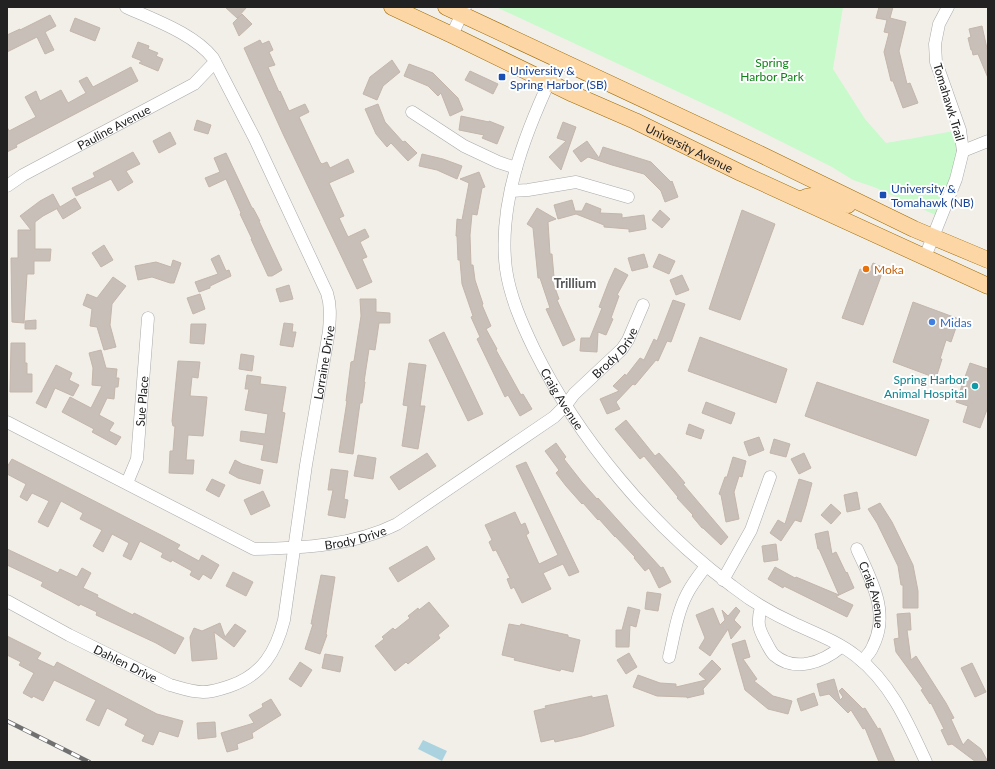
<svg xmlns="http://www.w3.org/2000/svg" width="995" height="769" font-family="Lato,sans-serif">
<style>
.park{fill:#c8facc}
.water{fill:#aad3df}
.building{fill:#c7bfb8;stroke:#c4b6ab}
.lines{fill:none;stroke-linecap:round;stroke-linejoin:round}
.minor-casing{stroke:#a9a9a9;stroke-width:13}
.major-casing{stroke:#a06b00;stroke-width:17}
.minor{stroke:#fff;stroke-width:12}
.major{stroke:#fcd6a4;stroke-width:16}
.rail-casing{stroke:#707070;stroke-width:4.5}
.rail{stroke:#fff;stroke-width:3;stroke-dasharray:9;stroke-linecap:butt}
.transit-dot{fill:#1a4fb4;stroke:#fff;stroke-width:1.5}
.food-dot{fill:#e8710a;stroke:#fff;stroke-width:1.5}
.shop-dot{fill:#3f7fe0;stroke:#fff;stroke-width:1.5}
.culture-dot{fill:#0f9aa8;stroke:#fff;stroke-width:1.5}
.labels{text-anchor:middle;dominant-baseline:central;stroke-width:4;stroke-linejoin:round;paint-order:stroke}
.park-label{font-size:12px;fill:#0c8416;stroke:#fff}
.transit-label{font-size:12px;fill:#164399;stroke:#fff;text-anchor:start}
.street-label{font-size:12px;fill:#222;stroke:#fff}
.food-label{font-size:12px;fill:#c56008;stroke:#fff;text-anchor:start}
.shop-label{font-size:12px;fill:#366cbe;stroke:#fff;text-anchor:start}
.culture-label{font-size:12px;fill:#0d838f;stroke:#fff;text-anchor:end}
.neighbourhood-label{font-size:13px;font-weight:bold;fill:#555;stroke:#fff}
</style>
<rect width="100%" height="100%" fill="#f2efe9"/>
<path class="park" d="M496,7H843L833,69L865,119L886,143L960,130L963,151L942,218L874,187L853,180L832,167L730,116Z"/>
<path class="water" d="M423,740L447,751L442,761L418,749Z"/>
<path class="building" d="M225,7H247L237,18Z
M879,7H893L890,18L906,22L899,51L907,84L910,83L918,103L903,108L893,81H891L884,52L889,33L884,32L887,20L876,18Z
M242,14L252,24L239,36L233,23Z
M50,15L56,26L45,32L54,50L45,54L37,37L7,52V35L20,29V30Z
M75,18L100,28L95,41L70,31Z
M982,26L988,53V78L978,54L973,55L972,50H971L968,38L971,37L969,29Z
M260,40L262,44L269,41L273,50L269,52L275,65L268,67L279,92L280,91L289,111L305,104L309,112L299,117L320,162L322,164L327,162L330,168L348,159L354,172L329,183L344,216L339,218L348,237L365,229L369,237L360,242L367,257L362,259L372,282L357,289L283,134L244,48Z
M138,42L149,46L148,49L158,53L156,56L163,59L158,71L139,63L142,61L132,57Z
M392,60L400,72L383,86L377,100L363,94L370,77Z
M409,64L433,73L458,98L463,110L450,116L441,93L438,96L428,86L404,76Z
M131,67L138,81L16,145L17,147L7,152V127L9,131L36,117L25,97L36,91L40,101L61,90L68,103L86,93L79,81L87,77L93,87Z
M470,71L498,84L493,94L465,80Z
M378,104L385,122L403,142L405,141L417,153L408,161L391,143L387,147L376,134L365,109Z
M461,116L489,122V121L504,127L497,144L482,138L484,135L459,130Z
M197,120L211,125L208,134L194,130Z
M563,122L576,127L561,170L549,157L566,141L557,138Z
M170,132L176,144L159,153L153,141Z
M587,141L599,158L603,147L651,162L671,182L672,181L678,197L665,202L661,191L644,174L612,165L588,157L581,162L573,151Z
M133,152L140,164L126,171L133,182L118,191L111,179L76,196L72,188L95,177L93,173Z
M226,153L252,208H253L260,221H259L282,270L272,276H268L251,239H252L240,214L241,213L226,179L209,187L205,178L220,172L214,158Z
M422,154L443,159L462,166L457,179L437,170L419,166Z
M479,172L485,187L482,188L477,215L472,214L470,235L471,265H473L475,280L483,304L482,305L491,326L486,329L497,349L496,350L521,395L523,394L532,409L520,416L508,395L505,397L477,339L480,337L471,317L473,316L462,284L460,260H458L457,236H456L457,219L462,220L469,183L460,179Z
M53,194L60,207L75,198L81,208L63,219L57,209L58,208L43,216L35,222V249H51L50,261H34V274H27L24,323L12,322L11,258H18V230H31L20,216L40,201Z
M572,200L575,211H582L586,203L601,209L600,213L622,214V218L644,215L646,229L629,232V229L604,227V225L576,214L558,219L554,205Z
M537,208L556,219L548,222L550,254H552L554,277H551L559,299L557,300L575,340L563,346L546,309L550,308L540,278H538L533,228L527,224Z
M660,210L670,219L662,228L652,220Z
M742,210L775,224L740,320L709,309Z
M104,245L113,260L101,267L92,253Z
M644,254L648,267L632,271L628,258Z
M659,254L675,261L669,274L653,267Z
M219,255L226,271L229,270L231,276L210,286V288L199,292L195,282L218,274L211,259Z
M173,260L181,263L174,283H170L152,277L138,280L135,266L156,262L171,267Z
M873,263L884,268L863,325L842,318L860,269L869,272Z
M615,268L628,275L617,295L619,296L611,318L613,319L606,335L598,332L597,352L580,351L581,338H590L602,308L599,307L609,281Z
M682,275L689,290L676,295L670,280Z
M113,277L126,286L112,304L110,325L116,347L104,350L97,327L90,326L92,309L83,305L87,294L97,298Z
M289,285L293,299L280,302L276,289Z
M200,294L205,309L193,314L187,298Z
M360,299H376V312L390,313V323H379L375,350L369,349L364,382H365L362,403H360L353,454L339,452L347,401H346L351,362L354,361L361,316Z
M673,300L685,304L671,342L667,341L658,361L656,360L635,385L633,384L616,402L620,409L607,414L600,399L619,391L613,386L625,374L626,376L640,358L644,360L654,339L657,341Z
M913,302L959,319L951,342L946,340L940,359H942L936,378L893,362Z
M36,320V329H25V321Z
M284,323L293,324L292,332H296L293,347L280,345Z
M191,324H206L204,344L190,343Z
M444,332L483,414L468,421L429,340Z
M700,337L787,369L776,403L688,371Z
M11,343H25V363H27V374H32V392H10Z
M101,350L106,368L117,369L116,378H119L118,387H115L114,399L107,398L99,415L114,423L109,431L121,437L116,445L92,432L94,429L62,412L70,397L91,408L102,386L92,385L93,368L89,353Z
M241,354L254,356L252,371L239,369Z
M178,361L200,362L198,378L192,377L190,396L207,397L203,436L188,435L186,460H194L193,474L169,473L170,451H173L175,426H173L172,421Z
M409,363L426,365L420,406H425L418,449L402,446L408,406L403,405Z
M970,363L988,369V407L980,428L963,422L968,406L956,402Z
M56,365L72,373L69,380L79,385L73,396L55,388L46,408L36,403Z
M247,375L261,377L260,384L286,387L282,412L285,413L277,463L261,460L264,445L240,441L241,431L265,434L268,414L245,410L249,389H245Z
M817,382L929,420L916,456L805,416Z
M706,402L735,413L731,424L702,413Z
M626,420L655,456L659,453L675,471L685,483L683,484L728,537L721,545L703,528H702L692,516L693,515L677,498L678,497L644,456L640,459L615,429Z
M689,424L704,430L701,439L686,434Z
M759,437L764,450L749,456L744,442Z
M774,439L790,444L786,457L770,453Z
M556,443L566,457L564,459L582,482L597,499L598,498L661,568L663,567L671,582L659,588L649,568L645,571L634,558L635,557L615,536V537L599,519L598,520L583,503L582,504L566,486L556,473L559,470L545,451Z
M427,453L436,466L399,490L390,477Z
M804,453L811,468L799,474L791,459Z
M358,455L376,458L373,479L354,476Z
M733,457L746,461L742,477L739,476L734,492L739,519L726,522L721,495L719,494L725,477H727Z
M12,459L161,535L180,545L177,549L199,561L202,555L219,565L211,579L203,574L199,580L190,575L192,571L172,560L171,562L161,557L163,553L140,541L131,560L123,556L129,543L112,534L103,552L93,546L102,530L80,519L83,513L61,501L48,527L38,522L49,501L32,493L27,501L20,497L26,484L7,474V467Z
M235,460L242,464L263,470L260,484L238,478L229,473Z
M526,462L579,572L569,576L563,564L543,573L551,589L522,603L514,587L511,589L507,579L510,578L496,550L493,551L489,542L492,540L485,525L515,512L521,525L525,523L529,533L526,535L539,564L558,555L516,466Z
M331,469L348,471L344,499L348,500L345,518L328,515L333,490H328Z
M212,479L225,485L219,497L206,490Z
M799,479L812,483L806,506L801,522L795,520L781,541L770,533L778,520L785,524Z
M263,491L270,506L251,515L244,500Z
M857,492L860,509L847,512L844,495Z
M880,503L892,522L913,565L918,591V608H903V585H901L898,566L877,523L868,509Z
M831,504L841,513L831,524L821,515Z
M828,531L832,554L836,552L846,573L847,572L854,588L839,595L819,549H818L815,534Z
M776,544L778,560L764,562L762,546Z
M427,546L435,559L398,582L389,568Z
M7,549L58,573L60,569L77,577L82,568L91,573L83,588L98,595L97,597L133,615L134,613L184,638L175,654L156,643L96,615L97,612L80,604L79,606L70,601L41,586L43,582L7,565Z
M775,567L795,578L796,577L839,595L836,597L853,605L847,617L784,586L783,588L768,579Z
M233,572L253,582L246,596L226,586Z
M321,575L335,577L326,634L327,635L320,654L305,649L313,624H311Z
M647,592L661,594L658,611L645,609Z
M429,602L449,626L438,635L440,638L408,664L406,662L395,671L375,646L384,639L382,637L393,628L395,630L410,618L408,616L418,608L419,610Z
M628,607L640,610L636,627L630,625L629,647H616V630H622Z
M736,607L740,611L734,620L741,627L731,639L728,629L710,656L699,648L705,638L696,615L713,608L720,625L725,620L722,610L728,616Z
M910,613L911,630H907L911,660L916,656L946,703L954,718L951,719L963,745L968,739L981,749L988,762H976L952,744L948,745L941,730L944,729L931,703L930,704L921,690L923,689L896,652L894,639L899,638L897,614Z
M220,623L225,637L235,624L246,631L234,647L214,632L217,659L192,661L190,637L194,628L202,631Z
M509,624L520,626L521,624L550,631L568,635V637L580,640L573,672L561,669L560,671L514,660L515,658L502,655Z
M7,636L41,653L37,659L54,667L57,662L157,714L183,721L178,737L159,731L153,745L142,741L145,735L125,725L128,719L107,708L99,726L86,720L96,700L54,680L43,701L33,696L32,698L23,693L34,673L19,665L21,662L7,655Z
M745,640L750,657L743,659L757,679L754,681L773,696L792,701L788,714L768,709L745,690L732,644Z
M629,653L637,667L626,674L617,660Z
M325,654L343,657L340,672L322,668Z
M712,660L721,669L703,689L704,694L687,698V697L657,696L633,687L638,675L660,683L676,684V687L706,680L699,674Z
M300,662L312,670L301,687L289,679Z
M972,663L986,692L975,697L961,668Z
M834,679L840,700L843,697L839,691L842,688L863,709L865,708L878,729L880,728L895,762H879L865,728L863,729L851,710L848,713L829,694L820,696L817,684Z
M814,693L818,705L801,711L797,699Z
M607,695L614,726L582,736L555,742L554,739L541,742L534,711L546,708L545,706L564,702L592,696V698Z
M271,699L281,715L252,733L253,738L237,744L238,749L227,752L221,733L254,723L249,715L263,707L262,704Z
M215,722L216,737L198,739L197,723Z"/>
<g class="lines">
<defs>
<g id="minor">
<path d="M452,35L465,7"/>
<path id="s1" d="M559,61C529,123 497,199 506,269C510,297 522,324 534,349C578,438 652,527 732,586C751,601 771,613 793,623C814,633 837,641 856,656C891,683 908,723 926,762"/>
<path d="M412,112L464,146L498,162L516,168"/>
<path d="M963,151L988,141"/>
<path id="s2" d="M7,186L23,175L194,84L215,62"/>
<path d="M511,191L528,190L576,182L628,197"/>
<path d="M925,257L956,179L963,151L960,130L936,62L935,44L939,24L948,7"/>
<path id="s3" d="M7,422L254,549C302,548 353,546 397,524L554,417L566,405L574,394L622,349L628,340L643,305"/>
<path id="s4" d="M127,483L137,459L148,318"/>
<path id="s5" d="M857,549C871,580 890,612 873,646C871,652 866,657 862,661"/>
<path d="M723,580L751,530L770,477"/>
<path id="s6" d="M7,601L69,635L170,685C181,688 191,692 203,692C213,692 221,689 230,686C262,675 276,652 284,620L306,465L329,331C330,317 331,306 327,293L255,139L213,58C193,33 154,20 126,7"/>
<path d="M761,607C757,622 758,628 766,642C768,646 771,652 774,655C795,673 823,662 841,647"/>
<path d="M669,657C674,636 677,613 687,594C692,584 699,575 706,566"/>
</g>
<g id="major">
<path id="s7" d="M392,7L452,35L573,94L635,121L741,173L988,286"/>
<path d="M446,7L762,155L914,229L988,260"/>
<path d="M801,200C813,190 834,200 848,205"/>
</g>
</defs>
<use href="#minor" class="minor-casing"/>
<use href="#major" class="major-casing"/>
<use href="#minor" class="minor"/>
<use href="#major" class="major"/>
<defs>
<path id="rail" d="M7,721L89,762"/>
</defs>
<use href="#rail" class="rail-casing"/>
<use href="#rail" class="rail"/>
</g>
<g class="transit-dot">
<rect x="498" y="73" width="8" height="8" rx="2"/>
<rect x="879" y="191" width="8" height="8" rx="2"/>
</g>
<circle class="food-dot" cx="866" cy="269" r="4"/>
<circle class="shop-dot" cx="932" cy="322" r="4"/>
<circle class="culture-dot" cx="975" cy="386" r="4"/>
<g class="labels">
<g class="park-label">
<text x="772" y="62">Spring<tspan x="772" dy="14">Harbor Park</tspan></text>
</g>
<g class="transit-label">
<text x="510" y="70">University &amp;<tspan x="510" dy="14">Spring Harbor (SB)</tspan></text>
<text x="891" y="188">University &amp;<tspan x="891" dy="14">Tomahawk (NB)</tspan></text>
</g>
<g class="street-label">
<text transform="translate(949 102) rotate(73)">Tomahawk Trail</text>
<text stroke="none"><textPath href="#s2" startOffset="122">Pauline Avenue</textPath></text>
<text stroke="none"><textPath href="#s7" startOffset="329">University Avenue</textPath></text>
<text stroke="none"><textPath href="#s3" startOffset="703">Brody Drive</textPath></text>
<text stroke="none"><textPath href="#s6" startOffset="595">Lorraine Drive</textPath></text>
<text stroke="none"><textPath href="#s1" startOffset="360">Craig Avenue</textPath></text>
<text stroke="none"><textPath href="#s4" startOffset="84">Sue Place</textPath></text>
<text stroke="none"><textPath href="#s3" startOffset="380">Brody Drive</textPath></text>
<text stroke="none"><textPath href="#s5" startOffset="49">Craig Avenue</textPath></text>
<text stroke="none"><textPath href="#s6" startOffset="134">Dahlen Drive</textPath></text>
</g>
<g class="food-label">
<text x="874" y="269">Moka</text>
</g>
<g class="shop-label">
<text x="940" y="322">Midas</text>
</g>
<g class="culture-label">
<text x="967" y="379">Spring Harbor<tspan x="967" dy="14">Animal Hospital</tspan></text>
</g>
<g class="neighbourhood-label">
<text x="575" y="283">Trillium</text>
</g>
</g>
<rect width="995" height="769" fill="none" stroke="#222222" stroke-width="16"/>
</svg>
